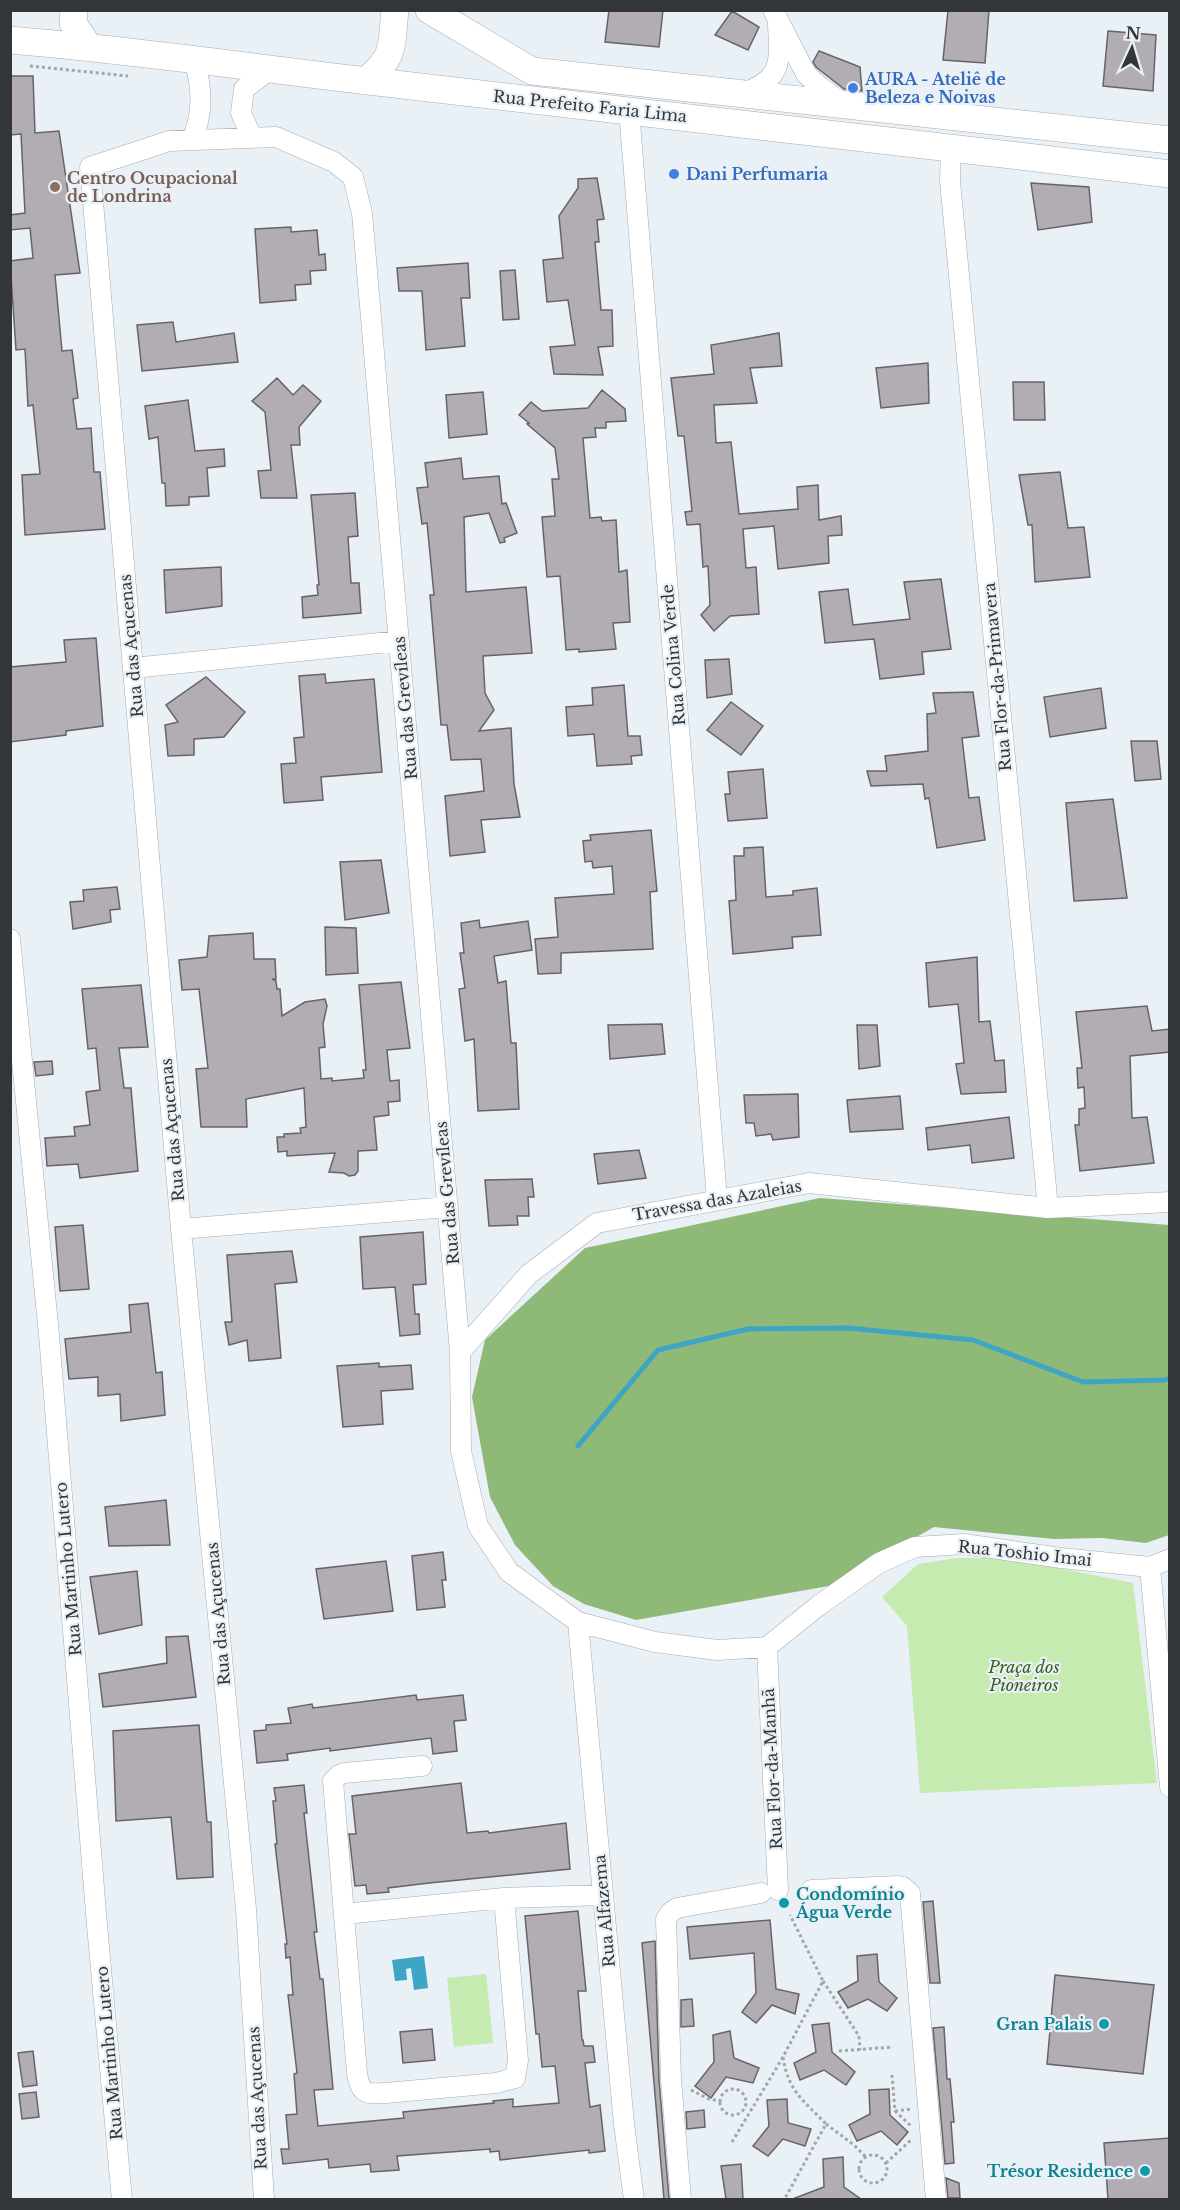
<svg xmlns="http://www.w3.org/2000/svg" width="1180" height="2210" font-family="'Libre Baskerville',serif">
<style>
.green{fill:#c5ebb0}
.forest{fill:#8eb976}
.water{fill:#3ea6c4}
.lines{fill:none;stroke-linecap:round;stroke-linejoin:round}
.stream{stroke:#3ea6c4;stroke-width:5}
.building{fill:#b2adb3;stroke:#686369;stroke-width:1.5}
.minor-casing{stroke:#a5acb2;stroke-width:21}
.secondary-casing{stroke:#a5acb2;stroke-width:28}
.path{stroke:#a1a6aa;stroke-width:3;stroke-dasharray:3 3;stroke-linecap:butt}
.minor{stroke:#fff;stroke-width:20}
.secondary{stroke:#fff;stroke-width:27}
.shop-dot{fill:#3f7fe0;stroke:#e9f0f6;stroke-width:2}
.education-dot{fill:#8d6e63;stroke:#e9f0f6;stroke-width:2}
.culture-dot{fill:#0f9aa8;stroke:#e9f0f6;stroke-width:2}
.labels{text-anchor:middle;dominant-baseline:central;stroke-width:4.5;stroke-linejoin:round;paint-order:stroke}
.shop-label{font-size:16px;font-weight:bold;fill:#366cbe;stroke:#e9f0f6;text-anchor:start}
.street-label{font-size:16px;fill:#333638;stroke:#e9f0f6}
.education-label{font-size:16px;font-weight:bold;fill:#785e54;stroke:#e9f0f6;text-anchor:start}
.park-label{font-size:16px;font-style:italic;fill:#375e1a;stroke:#e9f0f6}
.culture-label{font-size:16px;font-weight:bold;fill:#0d838f;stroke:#e9f0f6;text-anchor:end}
</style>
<rect width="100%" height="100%" fill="#e9f0f6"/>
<path class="green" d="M958,1558H1008L1133,1583L1157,1783L920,1793L907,1626L882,1597L918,1564Z
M486,1974L493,2043L454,2047L447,1978Z"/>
<path class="forest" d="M820,1198L1169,1225V1535L1146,1543L1102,1538L1054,1539L934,1527L862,1568L840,1584L636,1620L584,1604L553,1586L515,1545L490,1497L472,1397L485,1340L585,1248Z"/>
<path class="water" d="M424,1956L428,1988L414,1990L411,1968L406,1969L407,1980L395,1981L392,1960Z"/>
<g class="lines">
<path class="stream" d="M578,1446L658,1350L748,1329L848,1328L973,1340L1083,1382L1165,1380L1170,1378"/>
</g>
<path class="building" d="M609,10H663L659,47L605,42Z
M948,10H989L985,63L943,60Z
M732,11L759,27L748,50L715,35Z
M1108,31L1156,35L1153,91L1103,86Z
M819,51L860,67L862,91L844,89L816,67L813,62Z
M10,76H33L35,133L59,131L80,273L55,275L62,351L72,350L78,398L73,399L77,429L91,428L94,472H100L105,529L25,535L22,475L40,474L33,405L28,406L25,349L16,350L10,261L33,258L30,228L10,230V215L25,213L21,134L10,135Z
M597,178L604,219L597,220L599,242H595L601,310H612L613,346L598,347L603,375L554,374L550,347L575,345L568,300L547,302L543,260L563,258L559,216L578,188V179Z
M1031,183L1089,187L1092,222L1038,230Z
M291,227V232L317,230L319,255L325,254L326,270L310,271L311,284L295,285L296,300L260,303L255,229Z
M468,263L470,298H461L465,346L426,350L422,291H399L397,268Z
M515,270L519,319L503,320L500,271Z
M173,322L176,342L234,333L238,362L142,371L137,325Z
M779,333L782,366L750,368L757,403L714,405L716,443L731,442L739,514L798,509L797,487L818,485L819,520L841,516L842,535L828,536L829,563L778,569L774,526L743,529L746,568L756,567L759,614L730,616L714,631L701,615L710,605L708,566L703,567L700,524L687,525L685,512L692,511L684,436H678L671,378L714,374L711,345Z
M928,363L929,403L881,408L876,368Z
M277,378L293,395L303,385L321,401L299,427L300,445H291L297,498H261L258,471L271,470L265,412L252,401Z
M1013,382H1044L1045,420H1014Z
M602,390L625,409L626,421L606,422V428H595L596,437L583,438L590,518L601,517L602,521L616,520L619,572L627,570L630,622L613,623L616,649L579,652V649L566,650L560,576L547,577L542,517L555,516L552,479H559L555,448L527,424L529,423L519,415L531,402L542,411L588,408Z
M483,392L487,434L449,438L446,395Z
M188,400L195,451L224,449L225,466L207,468L209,496L189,497V505L166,506L165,483H162L158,437L149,439L145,406Z
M461,458L463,479L499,476L502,504L506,503L517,533L504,538L505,542L500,543L489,513L464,517L466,592L526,587L532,653L483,656L485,693L494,710L479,731L511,728L514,784L520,817L481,820L485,852L450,856L445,796L484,791L481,759L451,760L447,725H441L430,595H434L427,523L422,524L417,488L428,487L425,463Z
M1060,472L1068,528L1084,527L1090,577L1035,582L1032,525H1028L1019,475Z
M355,493L358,536L348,537L351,583H359L361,613L303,618L302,597L318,595L317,585H319L311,495Z
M221,567L222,606L166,613L164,570Z
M941,579L951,649L922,652L924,674L880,679L874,639L825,643L819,592L848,589L853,625L910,619L904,582Z
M96,638L103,726L66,731V735L10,742V667L66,662L64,640Z
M729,659L732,694L707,698L705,660Z
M325,674L326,683L374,679L382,772L321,777L323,800L284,803L281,764L296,763L294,738L304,737L299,676Z
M206,677L245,712L224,737L194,739V755L168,756L165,725L178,722L166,705Z
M624,685L628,736H640L642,755L631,756L632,764L597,766L594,734L568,736L566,707L593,705L592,688Z
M1101,688L1106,728L1050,737L1044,697Z
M973,692L979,736L962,738L969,798L979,797L985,840L937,848L929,798L925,799L923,784L871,786L867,771H887L885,756L928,751L927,714L936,713L933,693Z
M731,702L763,726L741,755L707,730Z
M1131,741H1157L1161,779L1135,781Z
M763,769L767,818L728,821L725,794H730L728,772Z
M1113,799L1127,898L1074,901L1066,803Z
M651,830L657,891L650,892L653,949L561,953V973L538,974L535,939L558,937L555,898L614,894L612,866L593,868L592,861L585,862L583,841L591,840L590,835Z
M763,847L766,897L793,895V891L817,888L821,935L792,937L793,948L733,954L729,901L736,900L734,856H744V848Z
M381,860L389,913L345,920L340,862Z
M117,887L120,909L110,910L111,922L73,929L70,902L84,901L83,890Z
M479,920L480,928L528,921L532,950L494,956L498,983L506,981L511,1043H516L519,1109L478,1111L474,1039L465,1041L459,989L465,988L460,953H464L461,923Z
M325,927L356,928L358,973L326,975Z
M253,933L254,959H275L276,979H272L276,981L277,989H280L282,1016L305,1002L325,999L327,1006L323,1024L325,1047L319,1048L321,1079L332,1078V1081L364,1078L363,1070H366L359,985L401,982L410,1048L387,1050L390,1081L399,1080L400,1101L388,1102L389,1115L374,1117L377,1150L358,1151V1171L355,1175L349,1176L344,1173L329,1172L335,1153L287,1156V1151L278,1152L277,1137H284V1134L301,1133L300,1128L306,1127L304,1088L246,1099L247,1127H201L196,1069L208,1068L199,989L182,990L179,960L207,957L209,936Z
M977,957L979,1022L990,1021L995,1061L1004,1060L1006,1092L961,1094L956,1064L964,1063L958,1004L929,1007L926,963Z
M141,985L148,1047L119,1048L124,1088H131L138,1171L80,1178L78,1164L47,1166L45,1138L75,1136L74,1127L90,1125L86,1092L100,1090L96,1048L88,1049L82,989Z
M1147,1006L1152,1031L1170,1029V1052L1130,1056L1132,1118L1147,1117L1154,1163L1080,1171L1075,1125H1079V1109L1085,1108L1084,1087L1078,1088L1077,1068H1082L1076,1012Z
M662,1024L665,1054L610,1059L608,1025Z
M857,1025H877L880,1066L859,1069Z
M52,1061L53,1074L36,1076L34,1062Z
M798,1094L799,1137L773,1140L771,1134L756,1136L754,1123H746L744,1095Z
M900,1096L903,1129L850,1132L847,1100Z
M1009,1117L1014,1158L972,1163L970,1145L928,1150L926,1128Z
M639,1150L646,1178L598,1184L594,1154Z
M532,1179L534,1197H528L529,1216H517L518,1225L489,1226L485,1180Z
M83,1225L89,1289L60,1291L55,1227Z
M423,1232L426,1284L413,1285L415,1314H419L420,1334L400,1336L395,1287L363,1289L360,1237Z
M292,1251L297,1282L275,1284L281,1358L249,1361L247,1340L229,1345L225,1322H232L227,1255Z
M148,1303L156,1373L162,1372L165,1415L121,1421L120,1394L98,1396V1377L69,1379L65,1339L131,1332L129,1305Z
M379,1363V1367L411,1365L413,1389L381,1391L383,1424L343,1427L337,1366Z
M166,1500L170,1545L109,1546L105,1507Z
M443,1552L446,1580H442L445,1607L417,1610L412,1556Z
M386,1561L393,1611L324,1619L316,1569Z
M137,1571L142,1625L99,1634L90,1577Z
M188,1636L196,1697L103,1707L99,1674L167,1663L166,1637Z
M416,1695L417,1700L463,1695L466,1720L454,1721L457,1751L433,1754L431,1738L330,1751V1748L287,1754L288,1760L257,1763L254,1731L266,1730V1725L291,1723L288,1708L312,1704L313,1708Z
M199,1725L207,1822H211L213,1877L177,1879L171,1817L116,1821L113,1731Z
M461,1783L467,1833L488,1831L489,1833L566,1823L570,1869L429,1883L388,1888L389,1892L367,1894L366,1885L355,1886L349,1834H356L352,1796Z
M304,1785L307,1813H304L317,1932H314L320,1979H323L333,2089L314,2090L318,2126L404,2118L403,2112L494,2103L493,2101L513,2099V2107L559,2103L555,2066L542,2067L539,2034H536L525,1916L578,1911L586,1991H578L582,2040H583L584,2046H593L595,2062L585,2063L590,2107L600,2105L605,2151L589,2153V2150L500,2160L499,2151L490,2152V2149L397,2156L399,2170L371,2172L370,2164L329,2168L328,2159L283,2164L281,2149H289L286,2115L297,2114L294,2074L297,2073L288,1995H293L290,1957L286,1958L285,1944H287L275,1844H277L273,1801H276L274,1788Z
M933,1901L940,1983H930L923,1902Z
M770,1920L776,1989L799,1994L795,2014L772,2005L756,2023L742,2012L756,1993L754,1953L690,1959L687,1927Z
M655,1941L659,2080L669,2199H664L642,1943Z
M877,1954L879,1982L897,1998L887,2011L868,1999L848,2008L838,1992L858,1981L857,1956Z
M1055,1975L1154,1985L1143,2074L1047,2064Z
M692,1999L694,2026L681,2027V2000Z
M829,2023L832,2052L855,2072L846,2085L824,2070L800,2080L794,2063L816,2052L812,2025Z
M944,2027L947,2079H950L954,2122H951L954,2163L945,2164L933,2028Z
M432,2029L435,2060L403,2063L400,2032Z
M730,2031L734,2058L759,2068L753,2083L726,2077L711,2098L695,2086L714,2062L713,2035Z
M33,2051L37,2085L23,2087L18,2053Z
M889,2089L890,2115L908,2132L897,2145L881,2131L857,2141L849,2125L870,2114L869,2090Z
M36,2092L39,2117L22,2119L19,2094Z
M787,2099L788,2123L811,2129L805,2146L783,2139L768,2156L753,2146L769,2126L767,2100Z
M704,2110L705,2127L687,2129L686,2112Z
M1170,2138V2199H1108L1104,2143Z
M843,2157L844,2187L861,2199H796L795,2198L824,2187L823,2159Z
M741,2164L743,2199H726L721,2166Z
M946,2178L959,2183L960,2198H948Z"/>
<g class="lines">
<defs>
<path id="minor" d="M773,10L806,74L820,87L844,104
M744,93C785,77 779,61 778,23
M629,110L717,1199
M252,138L241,113L244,89L272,68
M192,140C204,111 202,88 194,58
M951,147L950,181L1048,1208
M133,668L399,641
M10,939L49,1335L97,1925L122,2200
M181,1229L448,1207
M460,1352L529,1274L597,1223L809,1183L1048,1208L1170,1202
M1150,1567L1170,1787
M578,1622L624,2124L634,2200
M767,1647L818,1606L879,1563L915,1547L964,1544L1061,1558L1150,1567L1170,1559
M767,1647L778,1890
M422,1766L344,1773L339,1775L333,1781L357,2073C361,2095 366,2094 386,2093L496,2083L515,2078L518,2060L504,1898
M811,1890L898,1886L903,1887L910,1893L936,2200
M344,1914L504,1898L603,1895
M264,2200L246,1909L181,1229L90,167L169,141L276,137L334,162L353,177L362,213L460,1352L461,1451L478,1526L509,1572L578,1622L655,1642L717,1650L767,1647
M681,2200L671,2079L666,1919L671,1912L677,1908L761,1893"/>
<path id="secondary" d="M74,10L73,23L88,46
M429,10L532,71L1170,140
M10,40C133,50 255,68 377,82C642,112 906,142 1170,174
M365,81C396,57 391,47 395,10"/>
</defs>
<use href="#minor" class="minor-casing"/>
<use href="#secondary" class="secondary-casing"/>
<path class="path" d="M30,66L128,76
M823,1981L859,2036L860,2050
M839,2051L893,2047
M783,2057C788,2091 803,2100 826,2124L784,2200
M892,2075L895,2111L911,2126
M720 2102a13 13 0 1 1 26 0a13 13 0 1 1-26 0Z
M691,2090L709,2099L720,2101
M895,2111L911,2109
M826,2124L854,2145L866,2157
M732,2142L783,2057L823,1981L790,1915
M859 2169a14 14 0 1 1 28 0a14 14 0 1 1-28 0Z
M886,2163L911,2140"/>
<use href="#minor" class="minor"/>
<use href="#secondary" class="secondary"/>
</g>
<g class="shop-dot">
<circle cx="853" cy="88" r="6"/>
<circle cx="674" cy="174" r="6"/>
</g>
<circle class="education-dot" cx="55" cy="187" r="6"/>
<g class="culture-dot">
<circle cx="784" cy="1903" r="6"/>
<circle cx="1104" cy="2024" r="6"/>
<circle cx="1145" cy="2171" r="6"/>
</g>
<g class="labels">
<g class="shop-label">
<text x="865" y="79">AURA - Ateliê de<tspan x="865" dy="18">Beleza e Noivas</tspan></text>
<text x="686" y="174">Dani Perfumaria</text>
</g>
<g class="street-label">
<text transform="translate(590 106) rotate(6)">Rua Prefeito Faria Lima</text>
<text transform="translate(131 646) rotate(-95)">Rua das Açucenas</text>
<text transform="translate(673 655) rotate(-95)">Rua Colina Verde</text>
<text transform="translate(997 677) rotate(-95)">Rua Flor-da-Primavera</text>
<text transform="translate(405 708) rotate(-95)">Rua das Grevíleas</text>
<text transform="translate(172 1130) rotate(-95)">Rua das Açucenas</text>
<text transform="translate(447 1193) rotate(-95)">Rua das Grevíleas</text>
<text transform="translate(717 1200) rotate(-10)">Travessa das Azaleias</text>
<text transform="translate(1025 1553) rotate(6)">Rua Toshio Imai</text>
<text transform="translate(68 1569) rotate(-95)">Rua Martinho Lutero</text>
<text transform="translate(218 1614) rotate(-95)">Rua das Açucenas</text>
<text transform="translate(772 1769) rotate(-93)">Rua Flor-da-Manhã</text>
<text transform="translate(604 1911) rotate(-95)">Rua Alfazema</text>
<text transform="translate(109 2053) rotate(-95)">Rua Martinho Lutero</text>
<text transform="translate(257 2098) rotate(-93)">Rua das Açucenas</text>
</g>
<g class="education-label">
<text x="67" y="178">Centro Ocupacional<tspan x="67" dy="18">de Londrina</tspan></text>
</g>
<g class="park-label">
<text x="1024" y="1667">Praça dos<tspan x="1024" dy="18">Pioneiros</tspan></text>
</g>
<g class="culture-label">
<text x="796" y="1894" text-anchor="start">Condomínio<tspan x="796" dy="18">Água Verde</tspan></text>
<text x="1092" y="2024">Gran Palais</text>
<text x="1133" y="2171">Trésor Residence</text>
</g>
</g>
<rect width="1180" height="2210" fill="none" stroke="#333638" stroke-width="24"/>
<g transform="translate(1132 48) rotate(4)" stroke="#e9f0f6" stroke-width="4.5" paint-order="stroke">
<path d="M0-4.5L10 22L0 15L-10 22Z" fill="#333638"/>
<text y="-9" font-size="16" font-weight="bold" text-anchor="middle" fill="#333638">N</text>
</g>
</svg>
